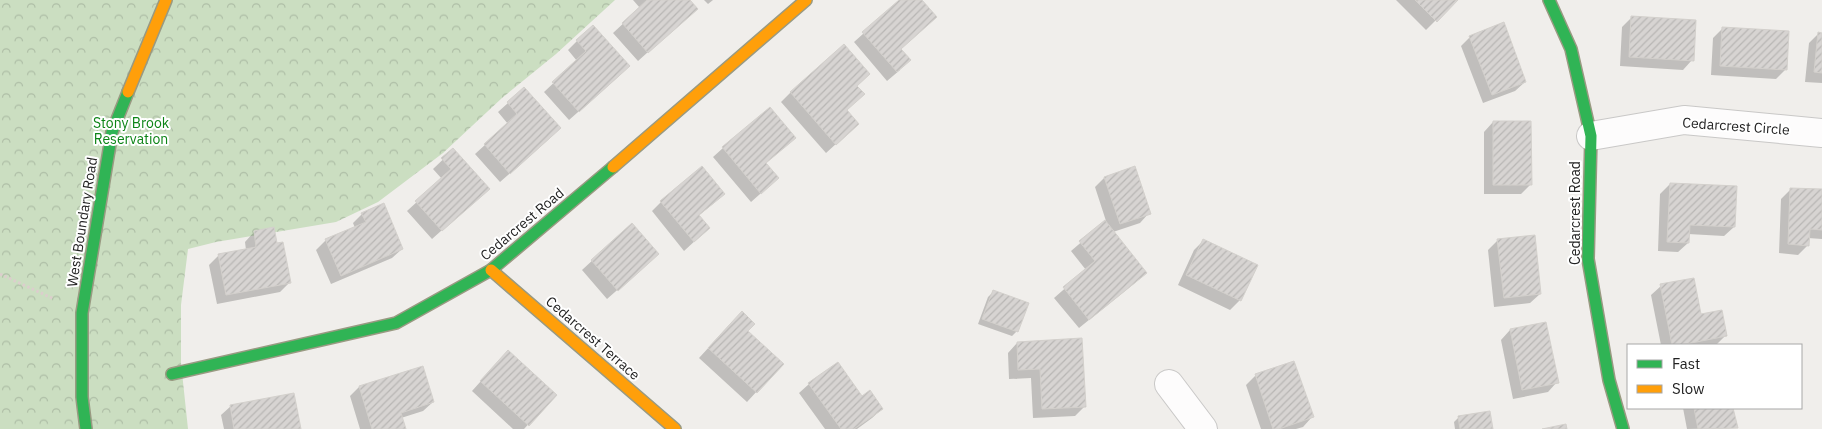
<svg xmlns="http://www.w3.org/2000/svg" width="1822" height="429" font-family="'IBM Plex Sans',sans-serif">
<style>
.forest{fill:url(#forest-crowns)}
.shadow{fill:#0003}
.building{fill:url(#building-hatch);stroke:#d3d0cc}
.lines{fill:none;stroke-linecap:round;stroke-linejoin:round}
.street-casing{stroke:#c9c8c7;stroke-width:30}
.fast-casing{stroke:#999a82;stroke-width:14}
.slow-casing{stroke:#999a82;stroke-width:14}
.path{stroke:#dccecd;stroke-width:3;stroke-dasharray:2.5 2.5;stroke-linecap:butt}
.street{stroke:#fdfcfc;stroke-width:28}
.fast{stroke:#30b455;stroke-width:11}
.slow{stroke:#ff9f0a;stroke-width:11}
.labels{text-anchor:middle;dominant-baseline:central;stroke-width:4;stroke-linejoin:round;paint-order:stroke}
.park-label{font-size:14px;fill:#0c8416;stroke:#fff}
.street-label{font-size:14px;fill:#222;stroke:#fff}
</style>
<defs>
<pattern id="forest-crowns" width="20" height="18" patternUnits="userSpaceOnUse" patternTransform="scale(1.25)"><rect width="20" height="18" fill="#cbdec1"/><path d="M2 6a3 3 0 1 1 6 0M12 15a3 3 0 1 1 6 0" fill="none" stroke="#aebea6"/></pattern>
<pattern id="building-hatch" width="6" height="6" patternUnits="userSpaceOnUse" patternTransform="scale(1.25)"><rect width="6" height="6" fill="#d7d4d2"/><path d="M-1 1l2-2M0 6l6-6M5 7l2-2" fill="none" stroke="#b8b6b4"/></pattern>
</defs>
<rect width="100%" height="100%" fill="#f0eeeb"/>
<path class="forest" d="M0,0H615L556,54L502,98L443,153L378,202L336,222L216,242L188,249L181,305V363L188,429H0Z"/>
<path class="shadow" d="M633,0H688L686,18L638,61L613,33L640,8Z
M704,0H713L708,4Z
M901,0H921L900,49V70L887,81L854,42Z
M1396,0H1456L1426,30Z
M1631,18L1692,60L1683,70L1620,66L1622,27Z
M1723,28L1786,69L1776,79L1711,75L1713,38Z
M1818,34H1822V83L1805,82L1809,43Z
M1470,37L1525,82L1515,91L1483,103L1461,46Z
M577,41L619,76L569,120L544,92L577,61L568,50Z
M856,86L846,110L848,133L826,153L781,102L791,92Z
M508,103L550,138L500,182L475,154L508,124L498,112Z
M1493,122L1531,184L1521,194H1484V132Z
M794,138L765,163L768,187L751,202L713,157L723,148Z
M453,150L478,198L432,239L407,211L442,179L433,169Z
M1134,168L1149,213L1140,223L1113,232L1136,282L1079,328L1054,298L1086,270L1071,251L1106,221L1095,187L1104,178Z
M1670,184L1734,227L1724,236L1688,234V243L1678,252L1658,251L1660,194Z
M1791,189L1822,190V239L1808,238V245L1798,255L1779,253L1781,199Z
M661,202L714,203L698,216L709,228L684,251L652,211Z
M362,214L402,249L392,258L331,284L316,250L326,240L355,228L353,223Z
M632,224L648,263L607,299L582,270Z
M254,232L276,244L290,282L280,292L217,304L209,265L219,255L246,250L245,242Z
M1498,240L1540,294L1530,303L1494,307L1488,250Z
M1203,241L1256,266L1240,300L1230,310L1178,285L1194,250Z
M1661,286L1700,315L1725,336L1716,345H1661L1651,295Z
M993,292L1017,331L1012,336L978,324L988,297Z
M732,322L747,331L782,364L747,402L699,358Z
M1510,330L1557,382L1548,392L1513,399L1501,340Z
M1017,343L1085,406L1075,416L1033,418L1031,378L1009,379L1008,353Z
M499,361L555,395L524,429H513L472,391Z
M1256,375L1312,417L1303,427L1296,429H1261L1246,385Z
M809,384L862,398L882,409L872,418L857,429H825L799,393Z
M359,387L433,402L423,411L401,418L404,429H360L350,396Z
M231,406L299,429H224L221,415Z
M1683,408H1732L1736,428L1687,429Z
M1459,417L1491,429H1455L1454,422Z"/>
<path class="building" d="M647,0H690L698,9L648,53L622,23Z
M899,0H922L937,17L901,49L911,60L897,72L862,32Z
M1415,0H1458L1437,22Z
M1631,16L1696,20L1694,61L1629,57Z
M1504,22L1526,82L1492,95L1469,36Z
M593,25L630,66L579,112L552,82L586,51L576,40Z
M1722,27L1789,31L1787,70L1720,66Z
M1818,32L1822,33V73L1814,72Z
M844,44L870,74L857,86L865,94L847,110L859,124L836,145L790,92Z
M524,87L561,128L510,174L484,144L517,114L507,102Z
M770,107L796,138L766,163L779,178L761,194L722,147Z
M1493,121H1531L1532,185H1493Z
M453,148L490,189L442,231L415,201L451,169L441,158Z
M702,166L725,194L699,215L710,228L694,242L660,201Z
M1135,166L1151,214L1120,224L1104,177Z
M1670,183L1737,186L1735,227L1690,225L1689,243L1667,242Z
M1790,188L1822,189V230L1810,229L1809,246L1788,244Z
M384,203L403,249L341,276L325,239L366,222L361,213Z
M1105,220L1147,273L1089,320L1063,287L1095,261L1079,241Z
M632,223L659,254L618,291L591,260Z
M274,227L277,243L283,242L291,283L226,295L218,254L256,247L254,231Z
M1535,235L1541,294L1504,298L1497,239Z
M1203,239L1258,265L1241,301L1186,275Z
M1694,278L1701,314L1722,310L1727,336L1681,345H1672L1660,284Z
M993,290L1029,303L1018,332L982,319Z
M742,311L755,324L748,331L784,364L757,393L708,348Z
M1546,322L1559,383L1522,390L1510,329Z
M1082,338L1086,407L1042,409L1040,369L1018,370L1017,342Z
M508,350L557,395L529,426L480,381Z
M1294,361L1314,417L1279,429H1273L1255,374Z
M838,362L862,396L870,390L883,409L854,429H841L808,383Z
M423,366L434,402L401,413L406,429H372L359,386Z
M294,393L301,429H234L230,405Z
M1694,408H1733L1738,428L1698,429Z
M1490,411L1493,429H1460L1458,416Z
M1566,424L1567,429H1542Z"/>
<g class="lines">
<defs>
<path id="street" d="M1591,136L1684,120L1822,133
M1169,384L1203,429"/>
<path id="fast" d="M1549,0L1571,49L1591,136L1588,259L1609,380L1623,429
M172,374L396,323L491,270L613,167
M86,429L82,397V313L112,132L128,92"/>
<path id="slow" d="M128,92L166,0
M613,167L806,0
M491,270L675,429"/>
</defs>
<use href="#street" class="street-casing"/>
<use href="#fast" class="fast-casing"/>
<use href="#slow" class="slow-casing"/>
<path class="path" d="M0,274L54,299"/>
<use href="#street" class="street"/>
<use href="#fast" class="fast"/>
<use href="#slow" class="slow"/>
</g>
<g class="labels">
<g class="park-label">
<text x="131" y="123">Stony Brook<tspan x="131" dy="16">Reservation</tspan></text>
</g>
<g class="street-label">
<text transform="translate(1736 126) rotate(4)">Cedarcrest Circle</text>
<text transform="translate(1575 213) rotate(-90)">Cedarcrest Road</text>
<text transform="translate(82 222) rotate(-81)">West Boundary Road</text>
<text transform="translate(522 224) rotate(-40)">Cedarcrest Road</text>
<text transform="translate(593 338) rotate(41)">Cedarcrest Terrace</text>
</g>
</g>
<rect x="1627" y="344" width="175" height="65" fill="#ffffff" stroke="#a7a7a7"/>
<rect x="1637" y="360" width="25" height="8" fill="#30b455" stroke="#a7a7a7"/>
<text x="1672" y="369" font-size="15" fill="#222222">Fast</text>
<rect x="1637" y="385" width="25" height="8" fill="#ff9f0a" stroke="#a7a7a7"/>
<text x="1672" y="394" font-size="15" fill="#222222">Slow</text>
</svg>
